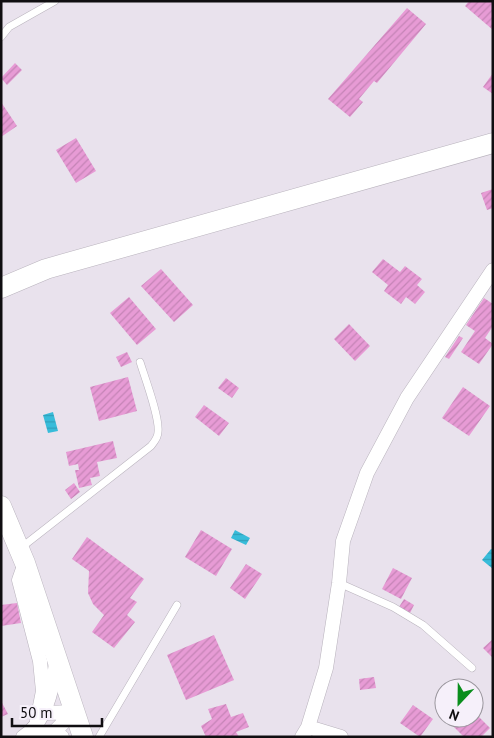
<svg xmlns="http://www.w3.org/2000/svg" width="494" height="738" font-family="'PT Sans',sans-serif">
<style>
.water{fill:url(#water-rules)}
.building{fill:url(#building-hatch)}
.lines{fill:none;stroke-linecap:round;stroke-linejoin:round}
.lane-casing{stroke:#b9b3bd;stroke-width:8}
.street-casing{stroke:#b9b3bd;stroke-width:15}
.secondary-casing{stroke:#b9b3bd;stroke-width:21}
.lane{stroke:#fff;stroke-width:7}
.street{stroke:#fff;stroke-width:14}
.secondary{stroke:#fff;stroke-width:20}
</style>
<defs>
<pattern id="water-rules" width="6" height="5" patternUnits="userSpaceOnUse" patternTransform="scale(1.25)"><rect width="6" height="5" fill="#38bcda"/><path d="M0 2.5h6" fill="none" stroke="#30a0ba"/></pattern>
<pattern id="building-hatch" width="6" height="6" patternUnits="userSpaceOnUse" patternTransform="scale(1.25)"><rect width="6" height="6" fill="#e79bd5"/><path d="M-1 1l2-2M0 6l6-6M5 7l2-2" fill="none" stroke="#c584b6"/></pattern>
</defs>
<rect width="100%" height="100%" fill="#e9e2ed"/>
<path class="water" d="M53,412L58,431L48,433L43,415Z
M235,530L250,538L246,545L231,538Z
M491,549L493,550V569L482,560Z"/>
<path class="building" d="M469,1H493V30L465,6Z
M407,8L426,24L377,83L374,81L359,99L363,102L350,117L328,99Z
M15,63L22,70L7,85L1,78Z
M493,73V94L483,87Z
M1,102L17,126L1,137Z
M76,138L96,171L76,183L56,150Z
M493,189V208L487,210L481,193Z
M383,259L400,272L405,266L422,279L417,285L425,292L415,304L406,297L401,304L384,291L388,285L372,272Z
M161,269L193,305L174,322L141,286Z
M129,297L156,329L137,345L110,313Z
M484,298L493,304V326L485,338L493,344L479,364L461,352L475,331L466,325Z
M349,324L370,346L355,361L334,339Z
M459,336L463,338L449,359L445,357Z
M127,352L132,362L121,367L116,357Z
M128,377L137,411L99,421L90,387Z
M226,378L239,388L232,398L218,388Z
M463,387L490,406L469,436L442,418Z
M204,405L229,423L219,436L195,417Z
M113,441L117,458L97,462L100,476L90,478L92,485L79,488L75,470H79L78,464L69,466L66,452Z
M74,483L80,492L71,499L65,490Z
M201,530L232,549L216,576L185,557Z
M87,537L144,579L130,598L137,602L127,615L135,622L114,648L92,632L104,615L93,604L88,593L89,571L72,559Z
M246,564L262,574L245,599L230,588Z
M393,568L412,578L401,599L382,589Z
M404,599L414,605L410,613L399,607Z
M17,603L21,623L1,626V605Z
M214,635L234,680L186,700L167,655Z
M493,639V658L483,648Z
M374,677L376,688L360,690L359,679Z
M1,701L8,714L1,717Z
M226,704L231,717L243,713L249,727L236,732L239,737H206L201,726L212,719L208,709Z
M413,705L433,719L420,737L400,723Z
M474,712L490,728L481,737H464L445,718H474Z"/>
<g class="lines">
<defs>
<path id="lane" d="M1,37L9,27L55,1
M22,547L151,446C154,442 158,438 158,432C160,418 145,378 140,362
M339,583L393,607L423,625L472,668
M99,737L177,605"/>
<path id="street" d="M25,563L19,580L40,661L43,691L37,721
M44,713L74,712
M308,727L341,737
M54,732L74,712
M28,734L54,732L62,737
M23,737C46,723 53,687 56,663
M302,737L308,727L326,668L339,583L343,541L367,473L407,398L493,270"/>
<path id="secondary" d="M1,288L46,269L493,143
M1,506L25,563L83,737"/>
</defs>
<use href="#lane" class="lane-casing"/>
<use href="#street" class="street-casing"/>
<use href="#secondary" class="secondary-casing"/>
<use href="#lane" class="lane"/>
<use href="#street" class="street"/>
<use href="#secondary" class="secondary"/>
</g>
<rect width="494" height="738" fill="none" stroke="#100e11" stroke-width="5"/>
<g transform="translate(459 703) rotate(202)"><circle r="24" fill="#f6f0fa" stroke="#9a969d"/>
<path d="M0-4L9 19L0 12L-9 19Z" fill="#0a8e1d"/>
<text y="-8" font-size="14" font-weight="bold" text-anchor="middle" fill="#100e11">N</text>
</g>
<path d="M12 718v8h90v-8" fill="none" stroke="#100e11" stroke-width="2.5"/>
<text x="20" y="718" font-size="15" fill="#100e11" stroke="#f6f0fa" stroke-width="4" paint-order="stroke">50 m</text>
</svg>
